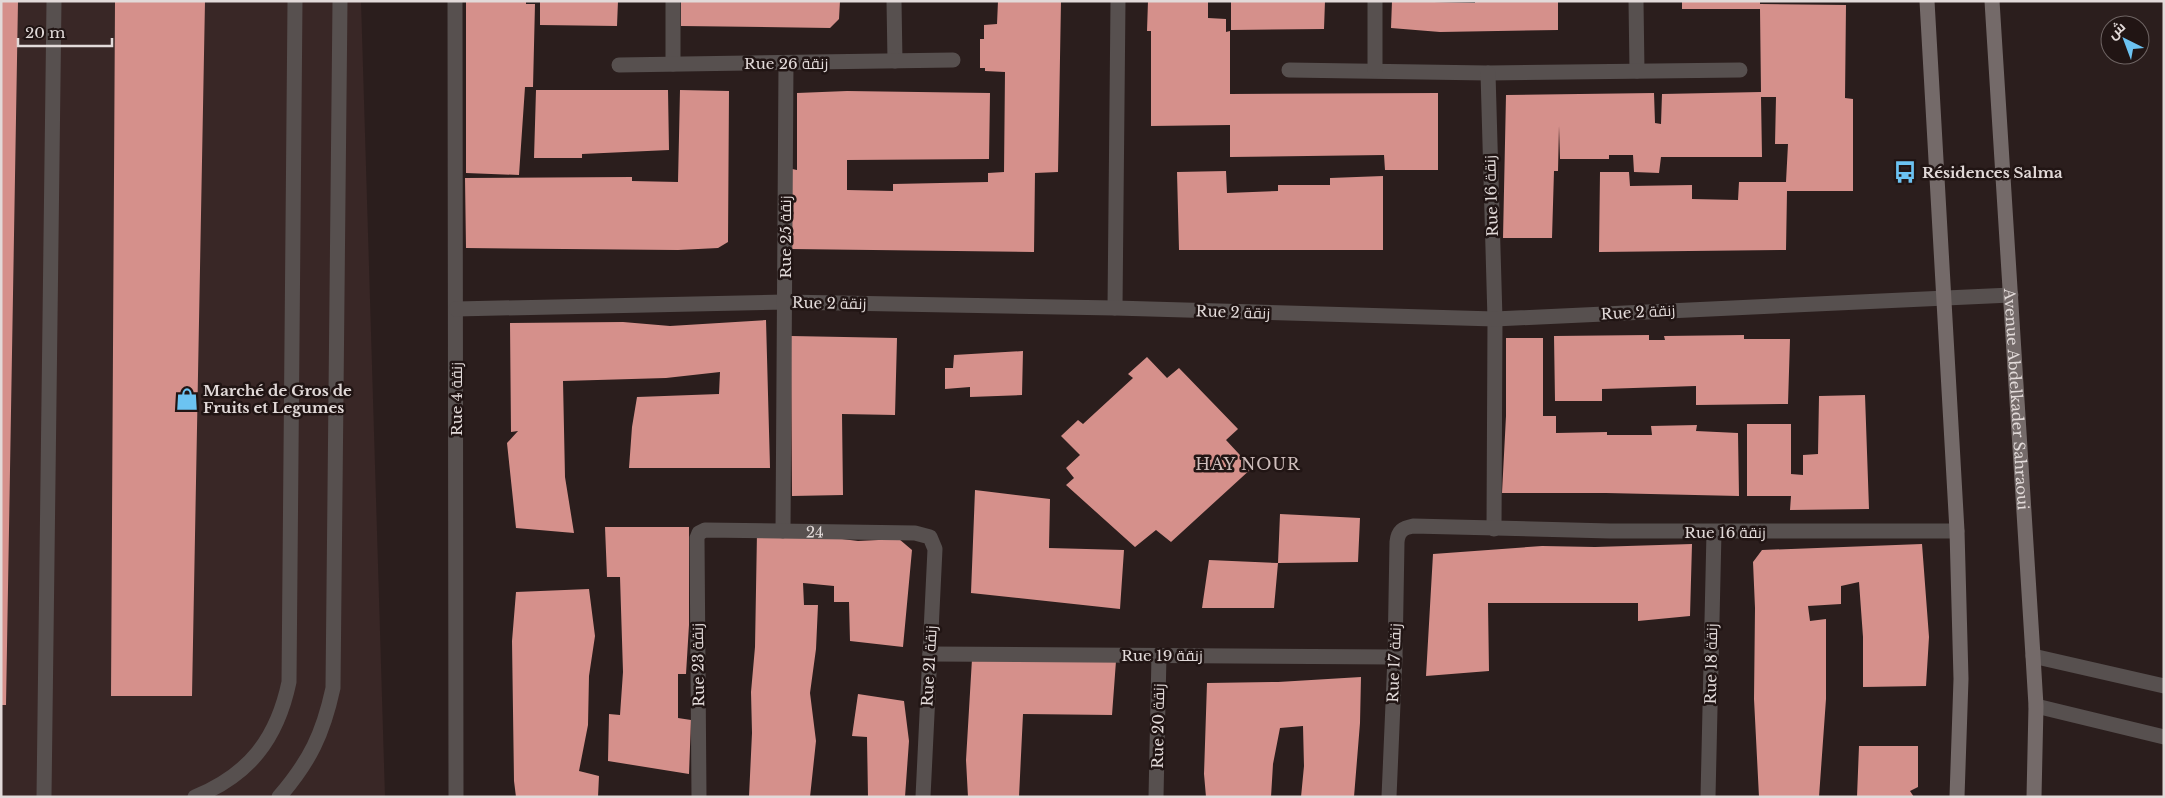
<svg xmlns="http://www.w3.org/2000/svg" width="2165" height="798" font-family="'Libre Baskerville',Cairo,serif">
<style>
.built{fill:#392726}
.building{fill:#d5908b}
.lines{fill:none;stroke-linecap:round;stroke-linejoin:round}
.lane{stroke:#57504f;stroke-width:15}
.street{stroke:#57504f;stroke-width:15}
.secondary{stroke:#746a69;stroke-width:15}
.labels{text-anchor:middle;dominant-baseline:central;stroke-width:5;stroke-linejoin:round;paint-order:stroke}
.street-label{font-size:15px;fill:#e2dad9;stroke:#211514}
.poi-label{font-size:15px;font-weight:bold;fill:#e2dad9;stroke:#211514;text-anchor:start}
.neighbourhood-label{font-size:16px;letter-spacing:1px;fill:#cebdbb;stroke:#211514}
</style>
<rect width="100%" height="100%" fill="#2b1e1d"/>
<path class="built" d="M1,1H361L385,797H1Z"/>
<path class="building" d="M1,1H18L6,705H1Z
M115,1H205L192,696H111Z
M466,1H526V4H535L533,87H525L519,175L466,173Z
M540,1H618L617,26L540,25Z
M681,1H840L839,19L830,28L681,26Z
M998,1H1061L1058,172L1035,173L1034,252L790,249L792,169L797,170V93L847,91L990,93L989,159L847,160V190L893,191V184L988,182V173L1004,172L1005,72L985,71V68H980V39H984V25L997,24Z
M1148,1H1208V18L1226,19V32L1230,31V94L1438,93V170H1385L1384,155L1230,157V125L1151,126V31H1147Z
M1231,1H1325L1324,29L1231,30Z
M1392,1L1475,3V1H1558V30L1440,32L1391,28Z
M1682,1H1760V4L1846,5L1845,98L1853,99V191H1787L1786,250L1599,252L1600,172H1629L1630,186L1692,185V199L1738,200L1739,182H1786L1788,144H1775L1776,97H1761L1762,157H1661L1659,173L1634,172L1633,155H1609V159H1560L1559,126L1558,171H1554L1552,238H1503L1506,95L1654,93L1655,123L1661,124L1662,94L1761,92L1760,9H1682Z
M536,90H668L669,150L582,154V158H534Z
M680,90L729,91L728,242L718,248L678,250L466,248L465,178L632,177V181L678,182Z
M1226,171L1227,193L1278,191V185H1330V178L1383,176V250H1179L1177,172Z
M766,320L770,468H629L632,427L637,397L719,394L720,372L666,378L563,381L565,477L574,533L516,528L507,443L518,431L511,432L510,323L623,322L670,326Z
M1649,335V340H1665L1664,336L1744,335V339H1790L1788,404L1696,405V386L1602,389V401H1555L1554,336Z
M791,336L897,338L895,415L842,414L843,495L792,496Z
M1506,338H1543V416H1556V433L1607,432V435H1652L1651,426L1697,425L1696,431L1738,433L1739,496L1606,493H1502L1506,416Z
M1023,351L1022,395L970,397V387L945,389V368H953L954,355Z
M1147,357L1167,378L1179,368L1238,429L1226,440L1252,468L1171,542L1156,530L1135,547L1066,485L1074,478L1066,468L1080,455L1061,436L1078,420L1083,424L1133,378L1128,374Z
M1865,395L1869,509L1790,510L1791,496H1747V424H1791V474L1803,475V455L1818,454L1819,396Z
M975,490L1050,499L1049,548L1124,550L1120,609L971,593Z
M1280,514L1360,518L1358,562L1278,563Z
M605,527H689V625L686,674H678V718L691,720L689,774L608,761L609,714L620,715L623,672L620,577H607Z
M757,532L802,534L858,541L899,539L912,550L903,647L850,641L849,602H834V586L803,583L804,605H818L816,649L810,693L816,741L810,797H749L752,733L751,692L755,647Z
M1692,544L1690,616L1638,621V603H1488L1489,671L1426,676L1433,554L1542,546L1595,547Z
M1922,544L1929,637L1926,686L1863,687V637L1859,582L1841,586V604L1808,606L1810,621L1826,619V699L1819,797H1759L1754,699L1755,608L1753,562L1762,550Z
M1209,560L1278,563L1274,608H1202Z
M589,589L595,636L589,676L588,725L579,771L599,776L598,797H516L514,781L512,641L516,592Z
M972,659L1116,661L1112,715L1023,714L1019,797H968L966,760Z
M1361,677L1360,723L1354,797H1301L1304,766L1303,726L1280,728L1273,764L1271,797H1206L1204,774L1207,683L1278,682Z
M858,694L904,701L909,741L905,797H868L867,737L852,736Z
M1859,746H1918V787L1910,791L1914,797H1857Z"/>
<g class="lines">
<path class="lane" d="M2033,656L2164,686
M2036,706L2164,737
M44,797L54,1
M195,797C249,775 277,739 289,682L295,1
M279,797C310,761 323,734 333,688L340,1"/>
<g class="street">
<path d="M455,1L456,797"/>
<path d="M894,1L895,61"/>
<path d="M1636,1L1637,71"/>
<path d="M673,64V1"/>
<path d="M619,65L953,60"/>
<path d="M1289,70L1488,73L1740,70"/>
<path d="M1375,70V1"/>
<path d="M1488,73L1495,319L1494,529"/>
<path d="M1115,308L1118,1"/>
<path d="M456,309L784,302L1115,308L1495,319L2011,295"/>
<path d="M783,531L786,63"/>
<path d="M930,654L1395,657"/>
<path id="s1" d="M699,797L697,538L699,533L705,530L915,533L930,537L935,549L923,797"/>
<path d="M1156,797L1159,655"/>
<path d="M1389,797L1395,657L1397,542C1398,531 1403,528 1413,526L1610,531H1957"/>
<path d="M1708,797L1714,532"/>
</g>
<g class="secondary">
<path d="M1927,1L1957,531L1961,679L1957,797"/>
<path id="s2" d="M1992,1L2033,656L2036,706L2034,797"/>
</g>
</g>
<defs>
<symbol id="bus-bare" viewBox="-9 -9 18 18"><path d="M-5-6H5V4H4V6H2V4H-2V6H-4V4H-5ZM-3.5-4V0h7V-4ZM-3.5 1.2v1.5H-2V1.2ZM2 1.2v1.5H3.5V1.2Z" fill="#6cc3f2" stroke="#211514" stroke-width="2.5" paint-order="stroke"/></symbol>
<symbol id="shop-bare" viewBox="-9 -9 18 18"><path d="M-5-2.5h2.3a2.7 3.5 0 0 1 5.4 0H5L5.5 6h-11ZM-1.5-2.5h3a1.5 2.3 0 0 0-3 0Z" fill="#6cc3f2" stroke="#211514" stroke-width="2.5" paint-order="stroke"/></symbol>
</defs>
<g fill-rule="evenodd">
<use href="#bus-bare" x="1889" y="156" width="32" height="32"/>
<use href="#shop-bare" x="171" y="383" width="32" height="32"/>
</g>
<g class="labels">
<g class="street-label">
<text x="786" y="63">Rue 26 زنقة</text>
<text transform="translate(1491 196) rotate(-92)">Rue 16 زنقة</text>
<text transform="translate(785 237) rotate(-90)">Rue 25 زنقة</text>
<text transform="translate(829 303) rotate(1)">Rue 2 زنقة</text>
<text transform="translate(1233 312) rotate(2)">Rue 2 زنقة</text>
<text transform="translate(1638 312) rotate(-3)">Rue 2 زنقة</text>
<text transform="translate(456 399) rotate(-90)">Rue 4 زنقة</text>
<text stroke="none"><textPath href="#s2" startOffset="399">Avenue Abdelkader Sahraoui</textPath></text>
<text stroke="none"><textPath href="#s1" startOffset="381">24</textPath></text>
<text x="1725" y="532">Rue 16 زنقة</text>
<text x="1162" y="655">Rue 19 زنقة</text>
<text transform="translate(1394 663) rotate(-88)">Rue 17 زنقة</text>
<text transform="translate(1711 664) rotate(-89)">Rue 18 زنقة</text>
<text transform="translate(698 665) rotate(-91)">Rue 23 زنقة</text>
<text transform="translate(929 666) rotate(-87)">Rue 21 زنقة</text>
<text transform="translate(1158 726) rotate(-89)">Rue 20 زنقة</text>
</g>
<g class="poi-label">
<text x="1922" y="172">Résidences Salma</text>
<text x="203" y="390">Marché de Gros de<tspan x="203" dy="17">Fruits et Legumes</tspan></text>
</g>
<g class="neighbourhood-label">
<text x="1248" y="464">HAY NOUR</text>
</g>
</g>
<rect width="2165" height="798" fill="none" stroke="#e2dad9" stroke-width="5"/>
<g transform="translate(2125 40) rotate(318)"><circle r="24" fill="#211514" stroke="#6e6463"/>
<path d="M0-4L9 19L0 12L-9 19Z" fill="#6cc3f2"/>
<text y="-8" font-size="14" font-weight="bold" text-anchor="middle" fill="#e2dad9">ش</text>
</g>
<path d="M18 38v8h94v-8" fill="none" stroke="#e2dad9" stroke-width="2.5"/>
<text x="25" y="38" font-size="15" fill="#e2dad9" stroke="#211514" stroke-width="4" paint-order="stroke">20 m</text>
</svg>
